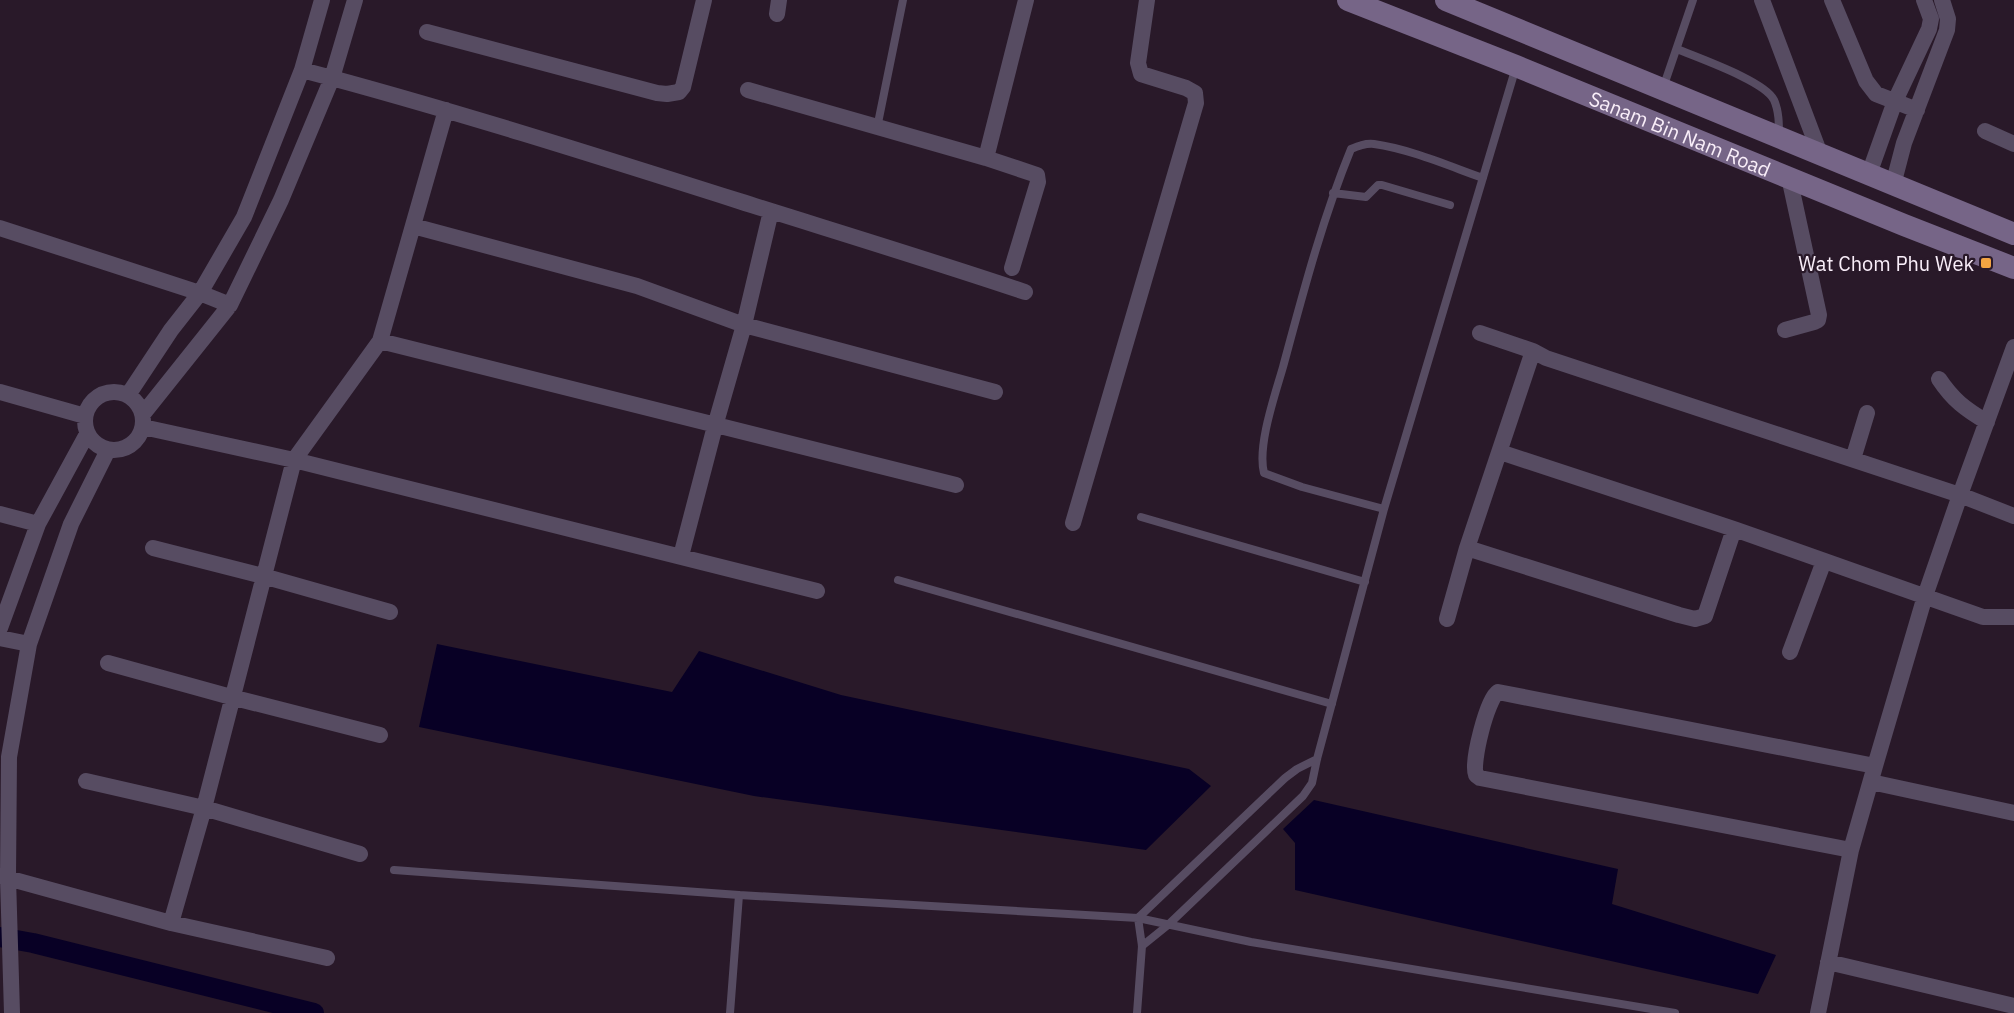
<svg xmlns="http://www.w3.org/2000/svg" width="2014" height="1013" font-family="'IBM Plex Sans',sans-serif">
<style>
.water{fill:#080025}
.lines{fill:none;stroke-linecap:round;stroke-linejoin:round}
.canal{stroke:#080025;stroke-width:20}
.lane{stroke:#574c62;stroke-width:8}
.street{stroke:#574c62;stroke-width:16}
.secondary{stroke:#766587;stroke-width:22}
.poi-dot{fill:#f3a442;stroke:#291929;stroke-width:2}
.labels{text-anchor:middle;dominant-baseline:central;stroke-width:4.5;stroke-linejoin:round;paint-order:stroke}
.street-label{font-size:20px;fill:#f9eef9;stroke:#291929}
.poi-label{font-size:20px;fill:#f9eef9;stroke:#291929;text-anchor:end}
</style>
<rect width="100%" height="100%" fill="#291929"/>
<path class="water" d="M437,644L672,692L699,651L841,695L1189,769L1211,786L1146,850L754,796L419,727Z
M1314,800L1618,869L1612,904L1776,955L1758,994L1295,890V843L1283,829Z"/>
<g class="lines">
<path class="canal" d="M0,937L33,943L314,1013"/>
<path class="lane" d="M1677,49C1698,58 1765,81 1774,100C1779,111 1779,124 1779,136
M1663,88L1693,0
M877,128L903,0
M1333,193L1366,197L1378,185H1382L1450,205
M1384,509L1302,487L1264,473C1257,446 1275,395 1283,367C1303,293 1322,220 1351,149C1358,146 1365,143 1374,144C1410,149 1449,166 1483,178
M1141,517L1365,582
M898,580L1332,704
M394,870L739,895L1138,918L1251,942L1675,1013
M1138,918L1285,778L1297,769L1317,759
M1142,946L1168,925L1303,796L1312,783L1317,759L1384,509L1516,67
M730,1013L739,895
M1137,1013L1142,946L1138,918"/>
<path class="street" d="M1762,0L1820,154
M1832,0L1866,81L1876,94L1917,110
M777,14L779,0
M427,32L657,93L667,94L679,92L683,87L704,0
M302,70C449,109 594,155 739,201C834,231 930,260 1025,292
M748,90L986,158L1037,175L1038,182L1012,268
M1985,131L2014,144
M986,158L1026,0
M1869,174L1895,101L1929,29L1931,19L1924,0
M1893,185L1904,143L1947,30L1948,19L1942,0
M413,226L637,286L744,325L995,392
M0,228L200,293L230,305
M1785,330L1814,322L1818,320L1819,315L1789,177
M1480,333L1533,351L1546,358L1960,495L2014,516
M380,341L956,485
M1939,379C1953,400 1965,409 1987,422
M85 421a29 29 0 1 1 58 0a29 29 0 1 1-58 0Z
M0,392L85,416
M128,395L171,330L200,293L244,217L302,70L322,0
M143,414L230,305L281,200L332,78L355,0
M143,427L294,460L817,591
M1500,452L1734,529L1983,617H2014
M1853,459L1867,413
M0,514L38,524
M1073,523L1196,103L1195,93L1186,88L1141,74L1138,63L1147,0
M153,548L263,576L390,612
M1467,548L1679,615L1695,619L1705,616L1734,529
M681,556L715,426L744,325L771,211
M1447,619L1467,548L1533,351
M0,628L38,524L87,434
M0,638L29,644
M1790,652L1824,561
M108,663L231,697L380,735
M86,781L204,808L360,854
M1871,782L2014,813
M1851,850L1480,778L1476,775C1471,763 1487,699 1498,692L1875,766
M0,876L171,923L327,958
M171,923L204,808L294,460L380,341L446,110
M1828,962L2014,1006
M12,1013L8,878L9,757L29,644L71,524L108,450
M1818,1013L1851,850L1875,766L1925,596L1960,495L2014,347"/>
<g class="secondary">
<path id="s1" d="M1348,0L1516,66L1904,225L2014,268"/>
<path d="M1446,0L2014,234"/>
</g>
</g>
<rect class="poi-dot" x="1980" y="257" width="12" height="12" rx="3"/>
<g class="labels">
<g class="street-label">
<text stroke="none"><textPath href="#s1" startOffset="358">Sanam Bin Nam Road</textPath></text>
</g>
<g class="poi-label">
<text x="1974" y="263">Wat Chom Phu Wek</text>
</g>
</g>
</svg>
